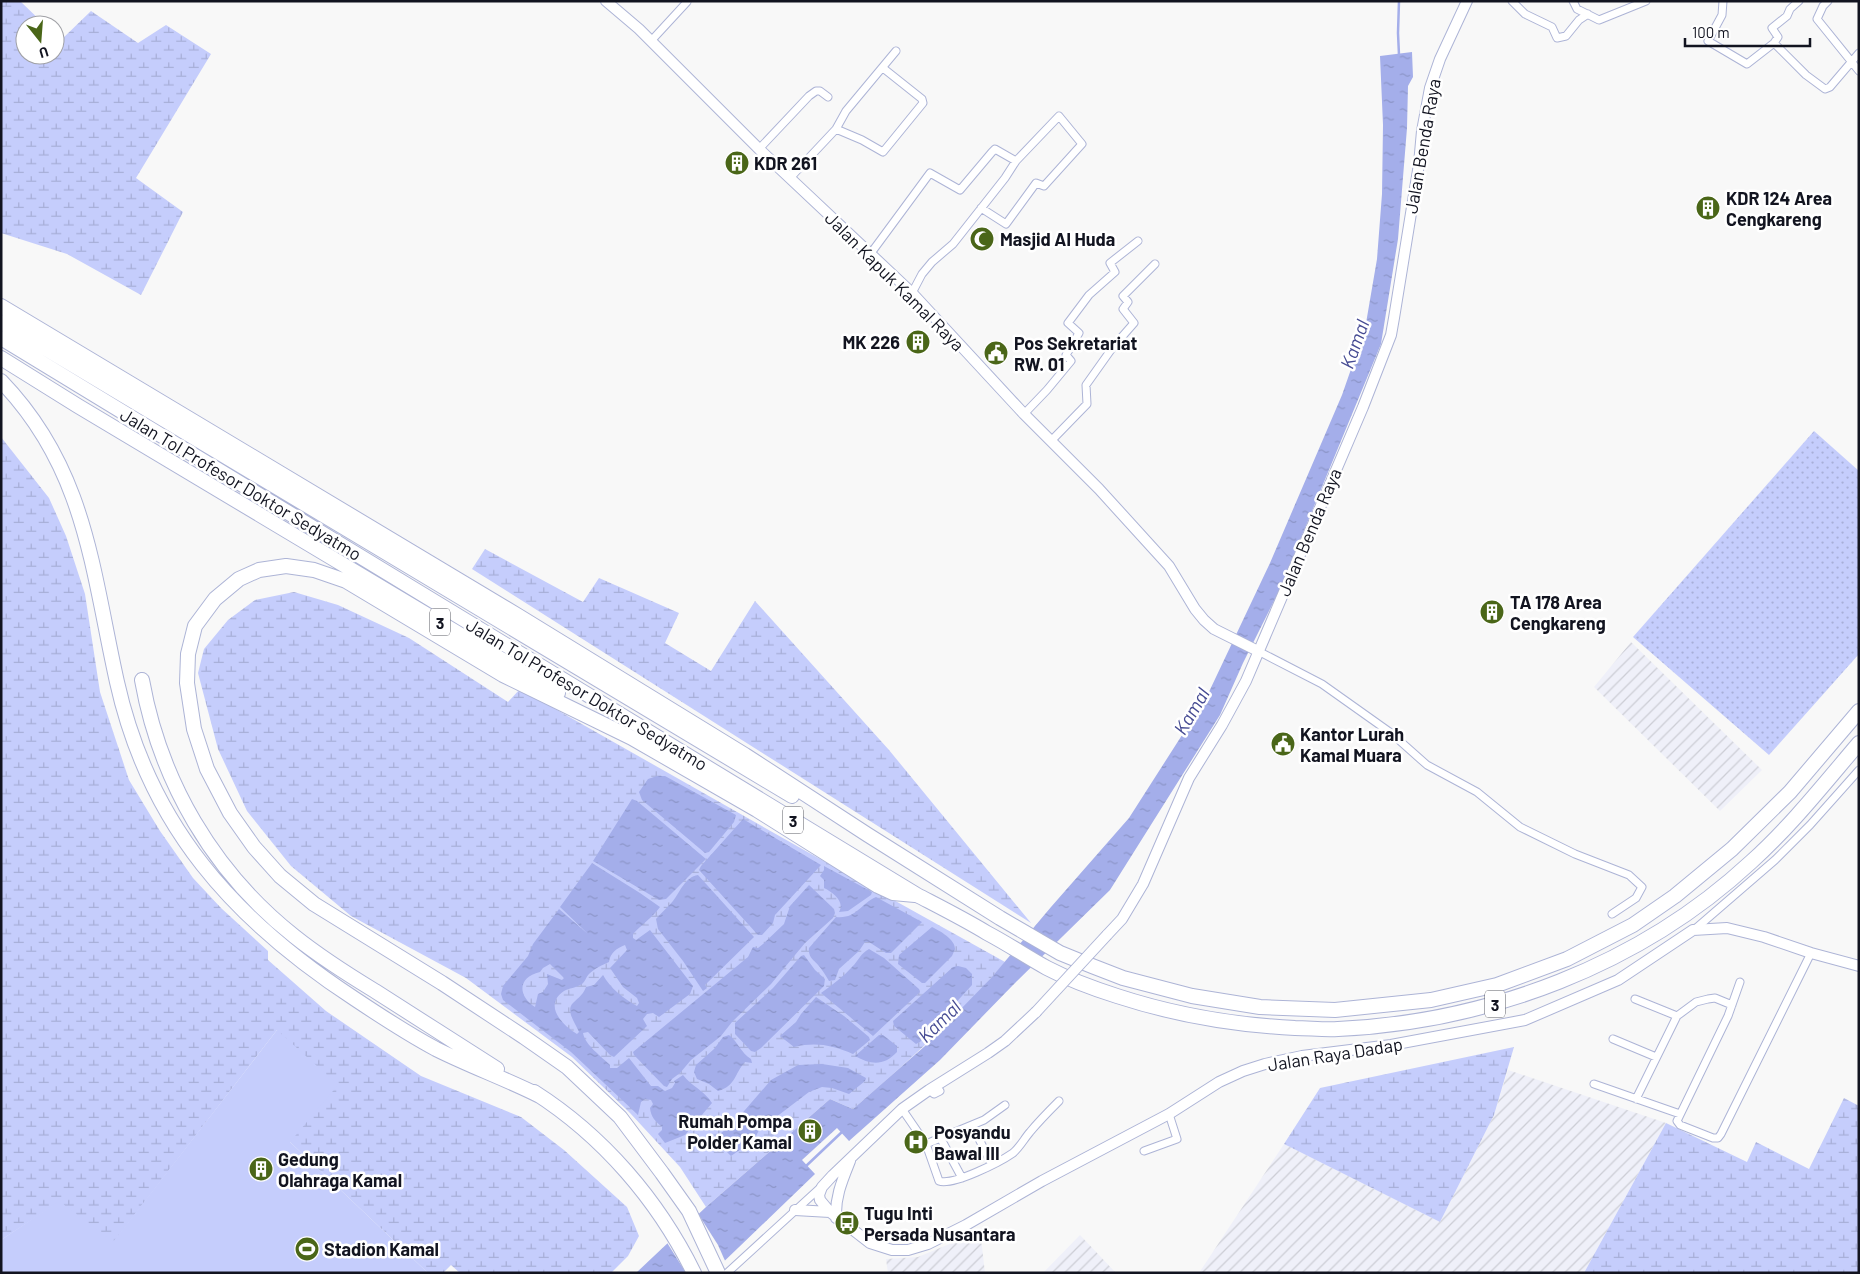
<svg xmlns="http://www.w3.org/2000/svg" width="1860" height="1274" font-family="Barlow,sans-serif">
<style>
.industrial{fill:url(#industrial-furrows)}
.grass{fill:url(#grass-dots)}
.wetland{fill:url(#wetland-marsh)}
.garden{fill:#c5cdfc}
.water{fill:url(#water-ripples);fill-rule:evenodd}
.pier{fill:#f8f8f8}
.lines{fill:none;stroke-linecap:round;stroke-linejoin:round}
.stream{stroke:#a4aeea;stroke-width:2.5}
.minor-casing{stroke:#adb4d6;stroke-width:9}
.secondary-casing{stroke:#adb4d6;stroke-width:12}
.motorway-casing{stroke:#adb4d6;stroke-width:16}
.minor{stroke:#fff;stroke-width:7}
.secondary{stroke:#fff;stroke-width:10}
.motorway{stroke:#fff;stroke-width:14}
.secondary-bridge-casing{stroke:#adb4d6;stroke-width:12;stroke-linecap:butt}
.secondary-bridge{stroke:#fff;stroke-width:10}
.labels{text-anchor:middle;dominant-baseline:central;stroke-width:5;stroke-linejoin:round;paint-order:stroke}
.shield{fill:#fff;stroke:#595a63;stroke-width:1}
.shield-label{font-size:16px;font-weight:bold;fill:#121420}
.street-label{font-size:18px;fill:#121420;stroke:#fff}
.poi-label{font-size:18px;font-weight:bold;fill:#121420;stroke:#fff;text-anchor:start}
.water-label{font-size:19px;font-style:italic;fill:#464b93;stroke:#fff}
</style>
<defs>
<pattern id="industrial-furrows" width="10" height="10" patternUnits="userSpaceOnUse" patternTransform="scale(1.25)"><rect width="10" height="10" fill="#eff0f9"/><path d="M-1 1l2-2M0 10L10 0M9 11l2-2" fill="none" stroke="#cccdd5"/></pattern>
<pattern id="grass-dots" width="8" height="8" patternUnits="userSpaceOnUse" patternTransform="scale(1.25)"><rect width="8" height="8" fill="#c5cdfc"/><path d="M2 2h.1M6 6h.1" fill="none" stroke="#a8afd8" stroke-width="1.8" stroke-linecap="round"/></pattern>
<pattern id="wetland-marsh" width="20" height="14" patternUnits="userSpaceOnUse" patternTransform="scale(1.25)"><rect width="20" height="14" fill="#c5cdfc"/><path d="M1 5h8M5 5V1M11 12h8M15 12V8" fill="none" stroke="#a8afd8"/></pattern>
<pattern id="water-ripples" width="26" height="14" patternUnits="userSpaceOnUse" patternTransform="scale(1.25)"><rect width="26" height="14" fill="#a4aeea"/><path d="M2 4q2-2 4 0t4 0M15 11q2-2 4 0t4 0" fill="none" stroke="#8c95c8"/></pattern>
</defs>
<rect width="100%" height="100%" fill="#f8f8f8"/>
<path class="industrial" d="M1631,642L1762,770L1720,811L1594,687Z
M1508,1070L1666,1123L1584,1273H1199L1284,1144L1440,1222L1494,1115Z
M980,1229L985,1273H888L886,1259L918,1257L952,1243Z
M1080,1235L1116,1273H1043Z"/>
<path class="grass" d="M1814,431L1859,471V654L1769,755L1633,637Z"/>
<path class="wetland" d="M1,1H20L45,25H25V55H55V35L61,40L91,11L138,43L166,25L211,54L136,178L183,212L141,295L67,254L1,233Z
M1,437L49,498L66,536L85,594L100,692L129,780L160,831L193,878L221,908L268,951V960L326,1011L421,1076L521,1117L564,1150L627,1207L639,1236L628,1256L611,1273H460L451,1265L443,1273H428L290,1142L277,1030L113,1243L59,1202L1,1240Z
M485,549L583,602L599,578L679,613L665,643L711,671L755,601L889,750L1031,923L472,569Z
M294,592L338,605L409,638L508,702L520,689L820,859L1005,962C960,1016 906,1063 853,1109L830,1099L706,1207L680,1167L630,1113L572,1057L466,978L351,916L291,866L247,811L218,749L198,673L204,649L228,620L255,600Z
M1514,1047L1494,1115L1440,1222L1284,1144L1320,1088Z
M1844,1098L1859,1106V1273H1584L1666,1123L1747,1162L1756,1142L1809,1169Z"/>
<path class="garden" d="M277,1030L338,1085L290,1142L428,1273H1V1240L59,1201L113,1242Z"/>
<path class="water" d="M1412,52L1413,77L1408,86L1407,128L1398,239L1381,344L1279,591L1243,663L1220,715L1110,890L1013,985L940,1060L849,1141L837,1128L802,1160L815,1174L712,1273H636L706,1207L830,1099L853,1109L925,1046L991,978L1051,907L1129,818L1207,696L1270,563L1342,395L1365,329L1377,259L1382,194L1383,125L1380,56Z
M657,776H665L736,815L734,822L709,852L705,853L642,800L639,792L648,779Z
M632,799L637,801L706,859L666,899L659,900L593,861Z
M743,819L821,865L775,915L773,923L762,935H758L699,870L701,866Z
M592,863L640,893L660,907C652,918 641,925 633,934V938L636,940L650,930L693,986L690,994L659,1017L653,1013L647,1014L643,1019L647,1026L614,1057L610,1055L588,1032L583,1033C585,1045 601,1056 610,1065V1068H617L629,1058L651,1086H658L665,1091L672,1088L675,1083L674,1081L683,1075C692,1087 703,1089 712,1103L685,1135L665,1143L658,1134L662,1130V1127C655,1121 651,1117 650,1108L653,1104L651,1100L645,1099L641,1102L638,1115L571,1052L503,1000L501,994L503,986L528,956L533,944L559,909L588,934L560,907ZM625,945L627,950L610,968L623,987L637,998L639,1003L637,1006C624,999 610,988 603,975L594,985L586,987C583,995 579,997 573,1003C565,1011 576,1024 579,1032L577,1034C562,1025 543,1005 564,991C569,988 576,988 582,984C585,982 586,977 589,974C594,969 602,965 609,962C610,953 617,948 625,945ZM550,964L564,978L562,980L547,974L548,984L543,992L538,994L535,1007C517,995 518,977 540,972L543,968Z
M824,866L872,892L871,895L848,911L839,912C845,902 834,893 824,888V880L820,876L824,870Z
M698,875L754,937L705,985L707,988L703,991L683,961L658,929L656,919C661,913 668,907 673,901C680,892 685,877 698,875Z
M809,885L834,909L835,913L833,918L805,943L771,984L732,1022L721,1036L691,1060L680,1073L672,1079L667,1087L664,1086L634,1055L633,1052L748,957L753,947L758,948L763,944L784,924L790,906Z
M876,897L922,922L891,953H886L869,942H865L859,951L839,969L835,980L829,981C826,976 823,971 819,966C814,960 808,958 809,948L836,917C857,919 860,904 876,897Z
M932,927C940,931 955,939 955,949L952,956L925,983H922L898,964L899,955Z
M869,949L884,958L919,989L920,992L873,1036L821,993C832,985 843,977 852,967C858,961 861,953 869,949Z
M804,955L815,970L825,979L824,986L761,1048L755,1052L751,1051L735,1034V1023L773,988L801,956Z
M958,966L966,968L972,974V985L920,1042L916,1044L894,1026L893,1021L953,967Z
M816,997L844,1016L869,1037L870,1040L853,1054C832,1045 816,1042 794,1047L780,1036L796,1022L801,1014Z
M729,1035C738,1042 741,1053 751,1059L752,1063L745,1062C734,1074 736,1086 718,1091L709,1084L697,1079L694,1072L696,1065L714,1049L723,1037Z
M879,1035H883L897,1046V1052C884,1066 871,1065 855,1056Z
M822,1064L848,1068L866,1078L865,1081L849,1094L832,1088L822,1087L809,1092L759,1130L754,1140L731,1156L726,1151H722L719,1148L718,1138L721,1133L732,1125L771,1080L798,1065Z"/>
<path class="pier" d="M697,1212L718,1245L726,1263L716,1273H686L666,1241Z"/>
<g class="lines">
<path class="stream" d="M1399,1L1398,33L1399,55
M805,1167L843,1131"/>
<defs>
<path id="minor" d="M1512,1L1525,14L1552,27L1557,38L1566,36L1579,20L1588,14
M1573,1L1577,9L1599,20L1646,1
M1723,1L1722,15L1708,41L1747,64L1774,43L1806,75L1825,89L1830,87L1859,53
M1828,1L1823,6L1817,19L1859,71
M651,41L687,2
M1774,43L1778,37L1772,28L1787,16L1790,9L1799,1
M836,129L862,140L883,152L923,103L922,99L883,68
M759,149L809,96L816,91H820L828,97
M790,178L836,129L846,111L896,51
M871,253L930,173L960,190L992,152L995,149L1016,161L1059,116L1082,144L1044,186L1036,183L1006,224L981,208
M912,293L922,274L932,262L953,244L1005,178L1016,161
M1024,414L1047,390L1071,361L1066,355L1079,333L1068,323L1089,295L1115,272L1110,263L1138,241
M1051,441L1087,404L1086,385L1113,347L1134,323L1123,309L1128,302L1123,296L1155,264
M1258,651L1322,684L1391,733L1427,765L1477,792L1520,827L1575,854L1629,875L1642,887L1636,898L1612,914
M1694,930L1775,860L1810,825L1859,770
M1740,982L1728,1016L1677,1121L1680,1125L1713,1138H1718L1721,1134L1811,953
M1635,999L1677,1016
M1613,1039L1656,1057
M1594,1084L1680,1114
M929,1090L934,1094L940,1091
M1636,1099L1677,1016L1696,1002L1708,999L1715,998L1732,1005
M902,1109L926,1144L984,1120L1005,1105
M972,1125L992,1165
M941,1139L962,1178
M926,1144L939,1181C953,1186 1000,1162 1013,1153C1020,1147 1024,1139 1030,1132C1039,1121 1049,1111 1059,1101
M1144,1151L1177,1139L1169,1114
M727,1273L821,1187"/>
<path id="secondary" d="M606,1L639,29L759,149L912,293L1024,414L1099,489L1169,566L1195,609L1204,620L1214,629L1258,651
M1107,935L1122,919L1143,884L1189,778L1222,725L1246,681L1363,407L1391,335L1394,318L1419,164L1422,131L1430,88L1440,59L1467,1
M1036,1012L1005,1041L988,1053L929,1090L902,1109L833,1175L822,1187L819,1195L820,1200L830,1212L870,1243L892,1250H908L928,1244L966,1225L1042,1181L1169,1114L1219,1082L1243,1071L1265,1064L1302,1056L1391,1045L1525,1020L1618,980L1693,930L1727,928L1764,937L1811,953L1859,966
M795,1210L830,1212
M836,1218C835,1197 842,1181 850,1161"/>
<path id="motorway" d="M1,306L517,615L745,755L868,835L1000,918L1060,953L1092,966L1123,978L1192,996L1260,1007L1335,1010L1431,1000L1497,985L1567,959L1633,925L1675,896L1732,849L1790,792L1859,711
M1,322L792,796
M1,338L917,895C940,907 964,919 987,933C1008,944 1027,957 1047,968C1068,979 1095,989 1117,996C1175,1015 1235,1025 1295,1028C1309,1028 1324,1030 1338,1029C1489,1022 1640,965 1751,862C1791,826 1824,784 1859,743
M1,358L78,406L558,693
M1,381C86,469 92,570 117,682C149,826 234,920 355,999C382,1017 408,1034 436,1049C470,1066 506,1079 540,1096
M142,680C160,781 213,872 294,936C319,956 347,974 375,991C416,1017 456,1043 497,1069
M625,734L757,810L878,886L893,893L915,895
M632,738L503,675L346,581L314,570L286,566L259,570L239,579L215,599L195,626L188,654L187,683L194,729L207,769L230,813L254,847L280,876L314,904L442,983L524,1037L567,1067L620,1117L662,1173L689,1211L718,1273
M534,1092C603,1136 658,1200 694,1273"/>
</defs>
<use href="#minor" class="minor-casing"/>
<use href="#secondary" class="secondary-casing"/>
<use href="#motorway" class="motorway-casing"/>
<use href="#minor" class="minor"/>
<use href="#secondary" class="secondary"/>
<use href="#motorway" class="motorway"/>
<defs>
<path id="secondary-bridge" d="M1036,1012L1107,935"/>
</defs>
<use href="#secondary-bridge" class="secondary-bridge-casing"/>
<use href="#secondary-bridge" class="secondary-bridge"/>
</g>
<defs>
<symbol id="building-disc" viewBox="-11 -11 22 22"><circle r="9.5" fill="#4a6618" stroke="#fff"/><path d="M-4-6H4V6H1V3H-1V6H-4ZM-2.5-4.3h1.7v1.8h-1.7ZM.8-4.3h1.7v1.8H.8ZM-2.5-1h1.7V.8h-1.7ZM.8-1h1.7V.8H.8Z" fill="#fff"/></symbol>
<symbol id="mosque-disc" viewBox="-11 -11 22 22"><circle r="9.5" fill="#4a6618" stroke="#fff"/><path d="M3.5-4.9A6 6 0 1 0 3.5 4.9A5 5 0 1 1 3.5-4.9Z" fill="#fff"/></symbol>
<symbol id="civic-disc" viewBox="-11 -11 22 22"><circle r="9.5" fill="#4a6618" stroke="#fff"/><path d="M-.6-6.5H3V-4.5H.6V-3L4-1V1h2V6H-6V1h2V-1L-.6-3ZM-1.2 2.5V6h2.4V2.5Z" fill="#fff"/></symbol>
<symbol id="hospital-disc" viewBox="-11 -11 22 22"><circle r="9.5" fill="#4a6618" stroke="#fff"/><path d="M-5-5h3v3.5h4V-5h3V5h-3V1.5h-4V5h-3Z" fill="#fff"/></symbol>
<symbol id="bus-disc" viewBox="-11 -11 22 22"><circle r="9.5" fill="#4a6618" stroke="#fff"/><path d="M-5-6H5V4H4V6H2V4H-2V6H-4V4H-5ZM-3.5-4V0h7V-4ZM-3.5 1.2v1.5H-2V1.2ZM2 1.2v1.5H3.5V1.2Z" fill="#fff"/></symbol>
<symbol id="stadium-disc" viewBox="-11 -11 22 22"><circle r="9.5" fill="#4a6618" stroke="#fff"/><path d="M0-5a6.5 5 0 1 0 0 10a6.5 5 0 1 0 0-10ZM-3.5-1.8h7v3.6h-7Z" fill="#fff"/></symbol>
</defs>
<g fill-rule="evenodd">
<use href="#building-disc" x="723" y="149" width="28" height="28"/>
<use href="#building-disc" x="1694" y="194" width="28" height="28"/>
<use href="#mosque-disc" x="968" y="225" width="28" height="28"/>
<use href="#building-disc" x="904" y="328" width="28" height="28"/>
<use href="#civic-disc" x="982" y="339" width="28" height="28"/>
<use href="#building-disc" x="1478" y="598" width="28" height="28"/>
<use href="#civic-disc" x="1269" y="730" width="28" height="28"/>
<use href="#building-disc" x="796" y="1117" width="28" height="28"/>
<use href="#hospital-disc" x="902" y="1128" width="28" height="28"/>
<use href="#building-disc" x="247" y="1155" width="28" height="28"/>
<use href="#bus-disc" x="833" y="1209" width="28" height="28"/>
<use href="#stadium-disc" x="293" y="1235" width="28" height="28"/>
</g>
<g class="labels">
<g class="shield">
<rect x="430" y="608.5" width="20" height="27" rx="4"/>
<rect x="783" y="806.5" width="20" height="27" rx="4"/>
<rect x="1485" y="990.5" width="20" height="27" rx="4"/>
</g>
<g class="shield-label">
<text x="440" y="622">3</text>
<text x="793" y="820">3</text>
<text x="1495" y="1004">3</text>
</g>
<g class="street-label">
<text transform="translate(1422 146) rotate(-80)">Jalan Benda Raya</text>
<text transform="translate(895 281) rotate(45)">Jalan Kapuk Kamal Raya</text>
<text transform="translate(241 484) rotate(31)">Jalan Tol Profesor Doktor Sedyatmo</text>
<text transform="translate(1309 532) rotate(-67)">Jalan Benda Raya</text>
<text transform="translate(587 694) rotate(31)">Jalan Tol Profesor Doktor Sedyatmo</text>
<text transform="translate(1335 1054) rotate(-9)">Jalan Raya Dadap</text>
</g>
<g class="poi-label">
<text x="754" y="163">KDR 261</text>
<text x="1726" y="198">KDR 124 Area<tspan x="1726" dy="21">Cengkareng</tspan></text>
<text x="1000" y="239">Masjid Al Huda</text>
<text x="900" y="342" text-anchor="end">MK 226</text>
<text x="1014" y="343">Pos Sekretariat<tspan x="1014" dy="21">RW. 01</tspan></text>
<text x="1510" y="602">TA 178 Area<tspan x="1510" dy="21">Cengkareng</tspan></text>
<text x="1300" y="734">Kantor Lurah<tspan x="1300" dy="21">Kamal Muara</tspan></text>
<text x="792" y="1121" text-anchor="end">Rumah Pompa<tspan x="792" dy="21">Polder Kamal</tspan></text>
<text x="934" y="1132">Posyandu<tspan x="934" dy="21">Bawal III</tspan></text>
<text x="278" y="1159">Gedung<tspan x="278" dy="21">Olahraga Kamal</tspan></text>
<text x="864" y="1213">Tugu Inti<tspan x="864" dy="21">Persada Nusantara</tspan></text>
<text x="324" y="1249">Stadion Kamal</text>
</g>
<g class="water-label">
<text transform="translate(1354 344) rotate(-70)">Kamal</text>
<text transform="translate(1191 711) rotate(-59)">Kamal</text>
<text transform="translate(939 1021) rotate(-44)">Kamal</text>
</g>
</g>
<rect width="1860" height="1274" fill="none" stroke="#121420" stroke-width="5"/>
<g transform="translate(40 40) rotate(163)"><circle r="24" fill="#ffffff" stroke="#a0a1a6"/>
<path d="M0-4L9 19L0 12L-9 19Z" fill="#4a6618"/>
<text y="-8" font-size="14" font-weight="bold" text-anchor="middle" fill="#121420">U</text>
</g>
<path d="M1685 38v8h125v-8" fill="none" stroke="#121420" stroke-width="2.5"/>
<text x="1692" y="38" font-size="15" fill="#121420" stroke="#ffffff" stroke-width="4" paint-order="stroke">100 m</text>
</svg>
